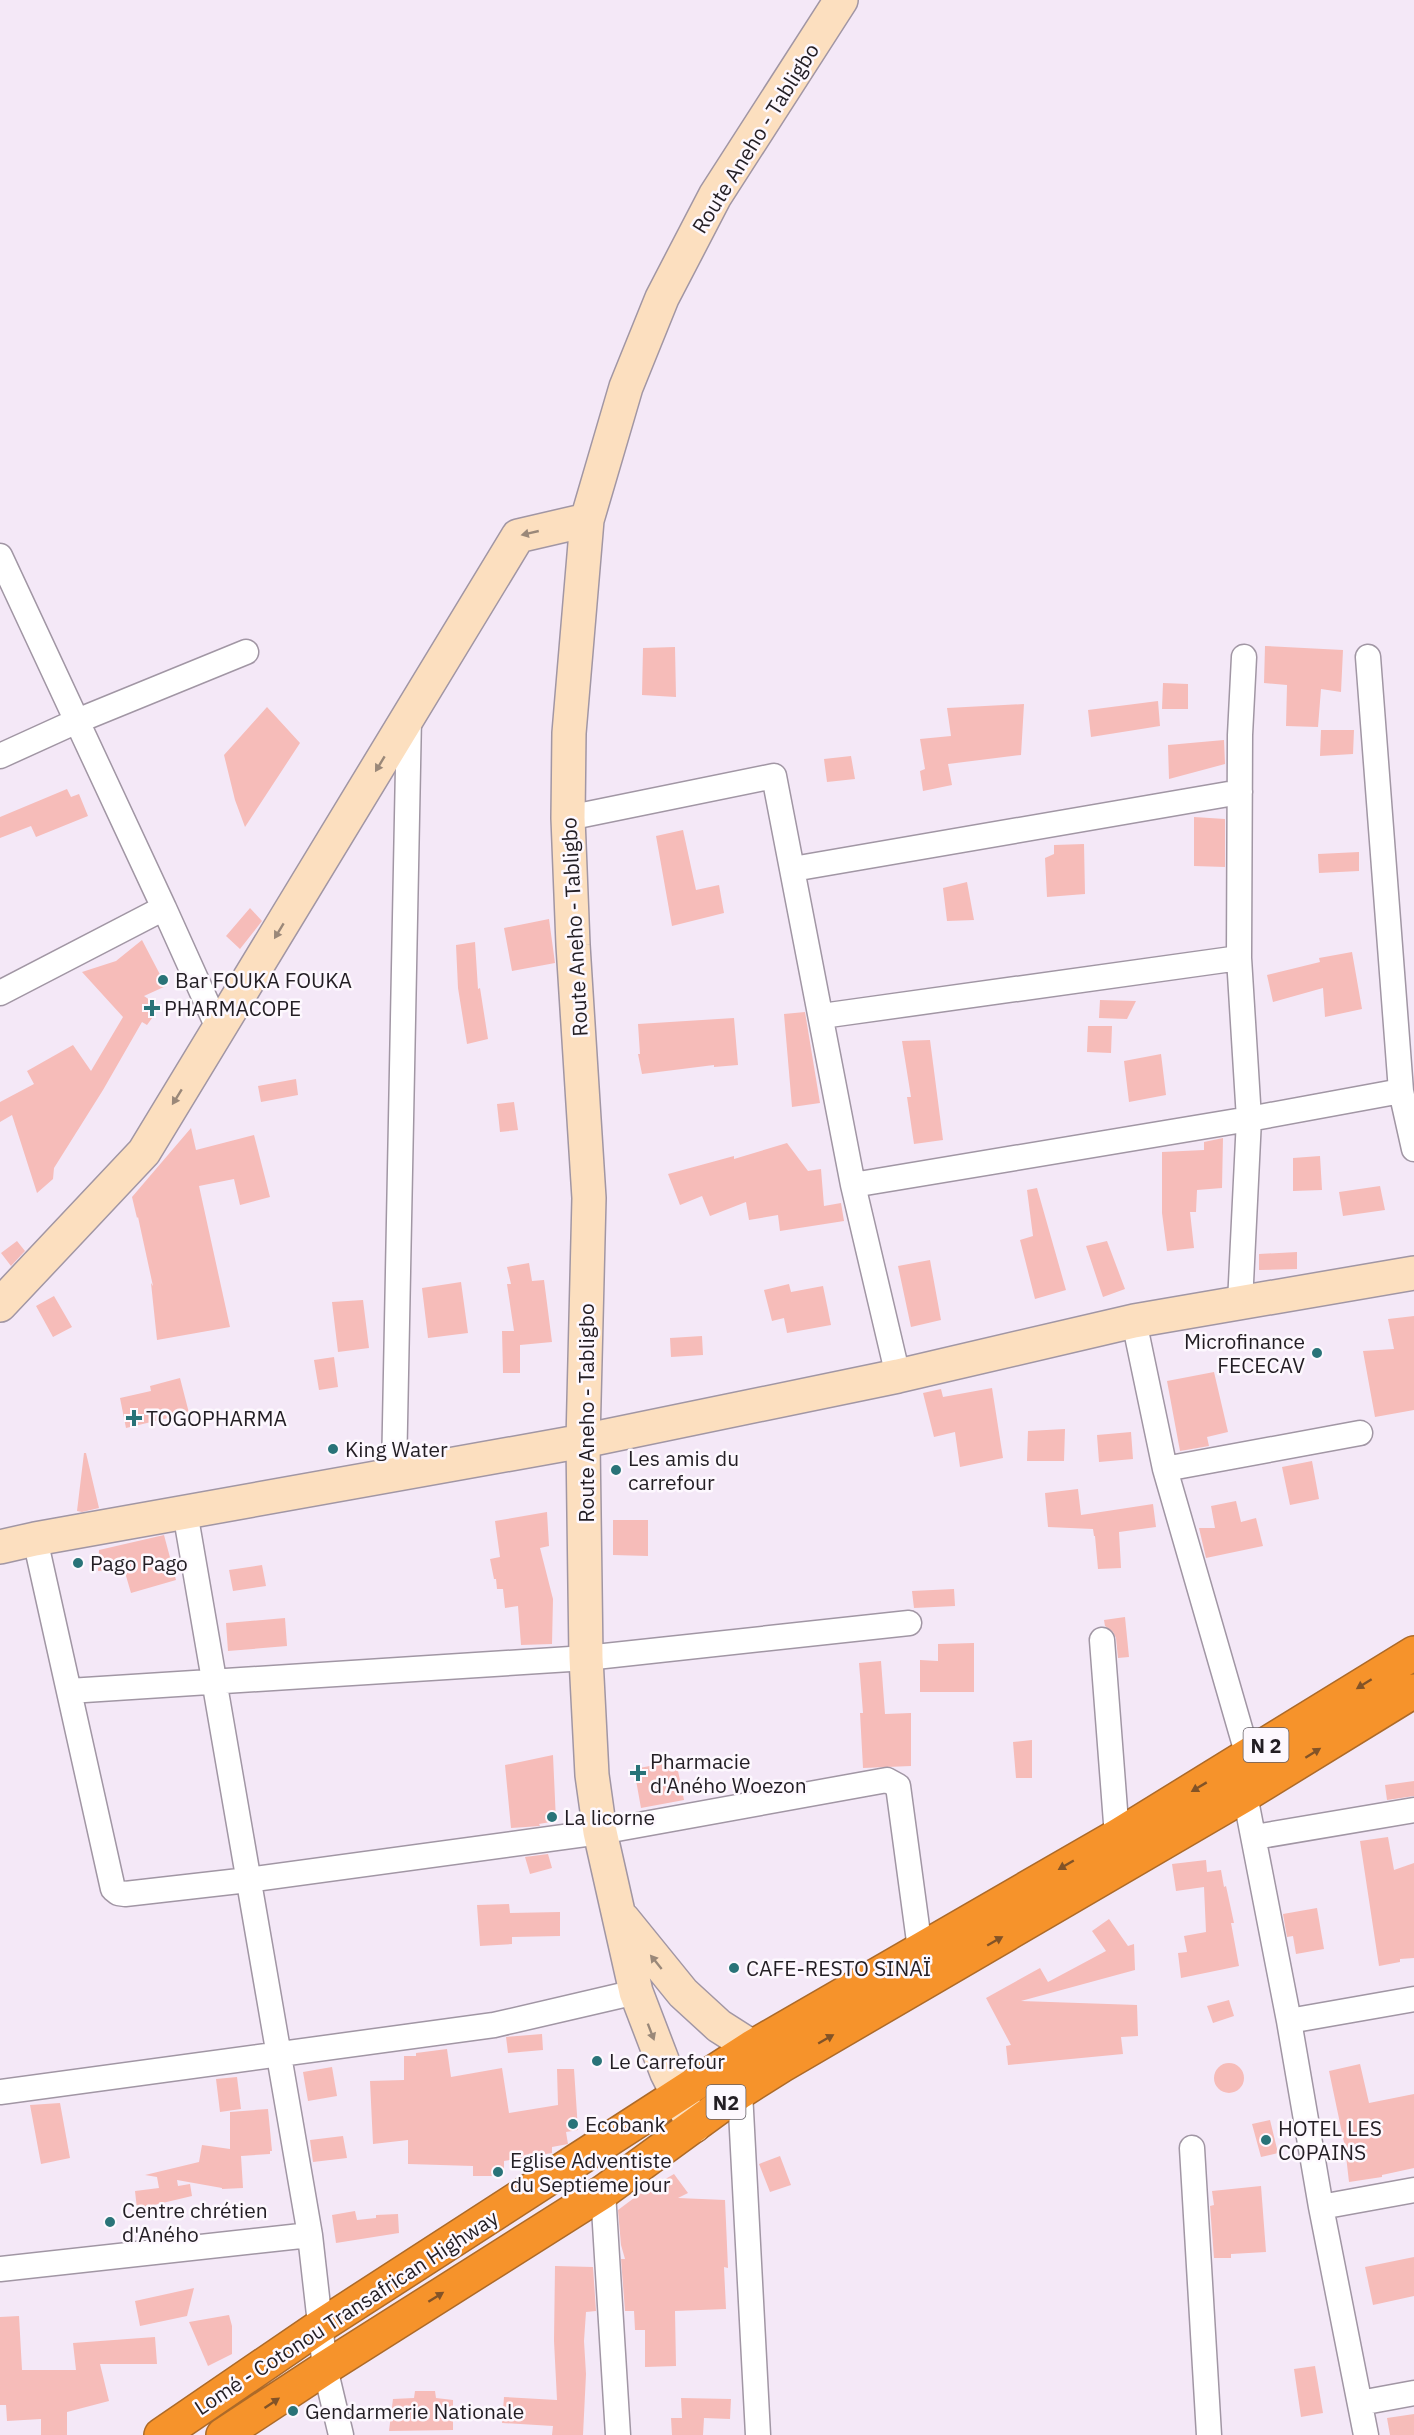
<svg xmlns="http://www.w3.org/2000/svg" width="1414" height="2435" font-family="'IBM Plex Sans',sans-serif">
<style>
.building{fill:#f6bcb9}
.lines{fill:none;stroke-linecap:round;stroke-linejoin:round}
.street-casing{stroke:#a196a4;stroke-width:27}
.secondary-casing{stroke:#a196a4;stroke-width:36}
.highway-casing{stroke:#ac6a29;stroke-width:36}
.street{stroke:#fff;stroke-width:24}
.secondary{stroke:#fcdfbf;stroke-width:33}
.highway{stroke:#f6932b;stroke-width:33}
.oneway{fill:#9a8879}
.oneway2{fill:#825327}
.poi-dot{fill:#297378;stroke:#fdf8fe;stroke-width:2}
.labels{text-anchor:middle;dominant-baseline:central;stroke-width:5;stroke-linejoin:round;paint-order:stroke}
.shield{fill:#fdf8fe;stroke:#645f65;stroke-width:1.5}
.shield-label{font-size:20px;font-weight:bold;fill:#231e24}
.street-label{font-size:21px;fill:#231e24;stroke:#fdf8fe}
.poi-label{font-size:21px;fill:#231e24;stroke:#fdf8fe;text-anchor:start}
</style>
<rect width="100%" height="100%" fill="#f4e8f7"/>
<path class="building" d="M1265,646L1343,650L1341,692L1321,689L1318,727L1286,726L1287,685L1264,683Z
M675,647L676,697L642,695L643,648Z
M1163,683L1188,684V709H1162Z
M1158,701L1160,726L1091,737L1088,710Z
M1024,704L1021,755L948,764L952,785L923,791L920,771L925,769L920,739L951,736L947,708Z
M267,707L300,743L245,827L235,800L224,755Z
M1321,730H1354L1353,754L1320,756Z
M1224,740L1225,764L1169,779L1168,745Z
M851,756L855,779L827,782L824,759Z
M67,789L71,797L79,794L88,816L36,837L31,826L0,838V817Z
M1194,817L1225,819V867L1194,866Z
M683,830L696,890L719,885L724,913L672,926L656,836Z
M1084,844L1085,894L1047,897L1045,858L1054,854V845Z
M1359,852V871L1319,873L1318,854Z
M967,882L974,920L947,921L943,888Z
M250,908L262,921L240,949L226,936Z
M549,919L555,963L512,971L504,928Z
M142,940L166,986L144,996L160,1007L147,1025L142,1022L103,1090L54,1168L53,1179L37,1193L12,1115L0,1122V1102L34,1084L27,1071L73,1045L91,1071L123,1017L82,972L116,961Z
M475,942L478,989L480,988L488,1039L467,1044L458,988L456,945Z
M1352,952L1362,1009L1325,1017L1323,988L1273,1002L1267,975L1320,962L1319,958Z
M1100,1000L1136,1001L1127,1019L1099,1018Z
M805,1012L820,1103L792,1107L784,1014Z
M734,1018L738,1065L714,1067V1065L642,1074L638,1054H640L638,1024Z
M1088,1026H1112L1111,1053L1087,1052Z
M930,1040L943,1140L914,1144L907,1097H911L902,1041Z
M1161,1054L1166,1095L1129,1102L1124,1061Z
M296,1079L298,1095L261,1102L258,1086Z
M514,1102L518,1130L500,1132L497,1104Z
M191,1128L196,1150L254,1135L270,1197L240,1205L234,1179L199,1186L230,1327L157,1340L151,1283L153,1286L138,1217L137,1218L132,1197Z
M1223,1138L1222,1188L1197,1190L1196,1212H1190L1194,1248L1167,1251L1162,1213V1152L1204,1150V1142Z
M787,1143L808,1171L821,1169L824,1206L841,1203L844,1221L780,1231L778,1215L749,1220L746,1202L710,1216L702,1196L680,1205L668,1174L734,1156V1159Z
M1320,1156L1322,1190L1293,1191V1158Z
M1380,1186L1385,1210L1343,1216L1339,1192Z
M1037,1188L1066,1290L1035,1299L1020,1240L1033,1236L1027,1190Z
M17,1241L25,1251L11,1266L1,1253Z
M1107,1241L1125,1289L1103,1297L1086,1246Z
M1297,1252V1269L1259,1270V1254Z
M930,1260L941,1320L911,1327L898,1266Z
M529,1263L532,1281L544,1280L552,1342L520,1345V1373H503L502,1331H514L507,1284H511L507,1267Z
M461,1282L468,1333L428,1338L422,1288Z
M789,1284L791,1292L823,1286L831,1325L787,1333L784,1318L772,1321L764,1290Z
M54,1296L72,1327L53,1337L36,1306Z
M363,1300L369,1348L338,1352L332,1302Z
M1414,1316V1410L1375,1417L1363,1351L1394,1349L1388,1319Z
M702,1336L703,1355L671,1357L670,1338Z
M334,1357L338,1387L319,1390L314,1360Z
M1214,1372L1228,1432L1207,1437L1209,1446L1180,1451L1167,1381Z
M180,1378L189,1413L126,1428L120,1398L151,1391L150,1386Z
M992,1388L1003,1458L960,1467L955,1432L934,1437L923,1393L941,1389L943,1397Z
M1065,1429L1064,1461H1027L1028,1431Z
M1131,1432L1133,1459L1099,1462L1097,1435Z
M84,1453H86L99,1508L82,1512L77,1511Z
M1312,1461L1319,1499L1290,1505L1282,1467Z
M1078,1489L1081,1515L1153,1504L1156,1527L1119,1532L1121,1568L1098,1569L1095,1536H1094L1093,1529L1048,1527L1045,1493Z
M1236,1501L1241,1522L1256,1518L1263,1546L1206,1558L1199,1528H1215L1211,1506Z
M547,1512L549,1546L540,1548L553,1599L552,1644L521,1645L518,1606L505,1608L503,1589H497L496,1579H494L490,1559L500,1557L495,1521Z
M613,1520H648V1556L613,1555Z
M164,1535L176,1580L131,1593L124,1569L98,1571L99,1550Z
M262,1565L266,1586L233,1591L229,1570Z
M954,1589L955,1606L914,1608L912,1591Z
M1125,1617L1129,1657L1118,1658L1116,1638L1113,1632L1105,1626L1104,1620Z
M285,1618L287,1646L228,1651L226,1623Z
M974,1643V1692H920V1660L938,1661V1644Z
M881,1661L885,1714L911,1713V1766L863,1768L860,1713H863L859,1663Z
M1032,1740V1778H1016L1013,1742Z
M553,1755L556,1821L539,1824L540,1826L511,1828L505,1765Z
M676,1761L684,1800L641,1808L634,1769Z
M1414,1781V1796L1387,1800L1385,1785Z
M1388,1837L1394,1870L1414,1863V1958L1400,1959V1962L1379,1966L1360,1841Z
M548,1854L552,1868L530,1874L525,1857Z
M1206,1860L1207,1872L1221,1870L1224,1887L1226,1886L1234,1923H1231L1239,1966L1181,1978L1178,1953L1187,1952L1184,1936L1206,1932L1204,1887L1176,1891L1172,1864Z
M509,1904L510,1913L560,1912V1936L512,1937V1944L480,1946L477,1905Z
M1317,1908L1324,1949L1296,1954L1293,1936L1287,1937L1283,1914Z
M1109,1919L1128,1946L1134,1944L1135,1970L1021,2001L1137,2005L1138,2036L1121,2037L1123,2054L1008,2065L1006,2046L1011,2045L986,1998L1040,1968L1048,1982L1106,1951L1092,1931Z
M1229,2000L1234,2016L1213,2023L1207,2006Z
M542,2034L543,2050L508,2053L506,2037Z
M447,2049L451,2077L502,2068L509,2113L558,2105L557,2069H574L578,2130L566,2132L568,2144L552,2147V2153L504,2161V2176H473V2166L408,2164V2140L373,2144L370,2081L404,2080V2056H416V2053Z
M1214 2078a15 15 0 1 1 30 0a15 15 0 1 1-30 0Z
M1360,2064L1369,2103L1414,2094V2168L1382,2175V2177L1349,2182L1345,2147L1329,2071Z
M332,2067L337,2096L308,2101L303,2072Z
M237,2077L241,2109L220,2112L216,2079Z
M60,2103L70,2158L41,2164L30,2105Z
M268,2109L272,2151H270V2154L241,2156L243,2188L222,2189V2188L177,2180L178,2186L190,2184L192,2196L137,2209L135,2191L159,2188L157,2177L145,2175L199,2162L202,2145L230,2149V2112Z
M1270,2120L1278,2153L1261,2157L1252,2124Z
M343,2136L347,2158L313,2162L310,2140Z
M780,2156L791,2185L770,2192L759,2164Z
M674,2174L688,2193L678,2198L725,2200L728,2268L724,2267L726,2309L675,2311L676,2366L645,2367V2330H635L634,2311H625L621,2259H625L621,2245L618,2210L638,2195Z
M1261,2186L1266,2252L1231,2254V2258H1214L1210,2206L1214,2205L1212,2191Z
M355,2211L357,2220L376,2218V2215L398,2214L399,2233L336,2243L332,2215Z
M1414,2257V2296L1373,2305L1365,2267Z
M555,2266L593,2267L596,2311L586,2312L584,2341L586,2374L583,2435H552L553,2426L502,2423L504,2397L557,2400L554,2341Z
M194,2288L187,2316L140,2326L135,2301Z
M229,2315L232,2326V2354L208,2366L189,2322Z
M19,2316L22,2370H76L73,2343L155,2337L157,2364H100L109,2401L67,2412V2435H41V2419L7,2421L6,2405H0V2317Z
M1315,2366L1323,2413L1301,2417L1294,2369Z
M415,2391H435L436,2398L453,2400V2430L389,2431L393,2399L414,2398Z
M681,2398L731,2399L730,2419L704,2418L703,2435H672L671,2418H682Z
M1414,2414V2435H1390L1387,2418Z"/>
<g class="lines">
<defs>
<path id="street" d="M0,556L164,908
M1368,657L1401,1091L1414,1149
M0,756L77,721L246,652
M568,818L774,776L853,1185L898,1376
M793,869L1240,792
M0,993L164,908L219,1030
M822,1016L1239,958
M853,1185L1249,1119L1401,1091
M1240,1303L1249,1119L1239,958L1240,735L1244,657
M1134,1321L1165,1469L1248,1756
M1165,1469L1360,1433
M394,1474L409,716
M185,1512L310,2235L325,2368L341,2435
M35,1539L113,1889L118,1893L125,1894L248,1880L600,1832L887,1780L898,1786L920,1949
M1102,1640L1117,1836
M69,1691L586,1658L909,1623
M1245,1795L1289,2021L1321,2207L1366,2435
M1255,1837L1414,1810
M1289,2021L1414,1999
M0,2092L494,2025L636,1992
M740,2092L758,2435
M1192,2148L1209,2435
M603,2192L618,2435
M1321,2207L1414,2190
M0,2269L310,2235
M1360,2403L1414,2393"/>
<path id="secondary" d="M0,1305L144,1152L518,536L587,520
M0,1547L35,1539L583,1441L898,1376L1134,1321L1414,1273
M623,1919L683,1993L719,2026L774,2061
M694,2126L667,2073L636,1992L600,1832L592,1775L586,1658L583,1441L589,1198L573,945L568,818L569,733L587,520L626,387L662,298L715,196L841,0"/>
<path id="highway" d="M161,2435L319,2327L752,2047L1117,1836L1414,1653
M223,2435L325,2368L603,2192L740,2092L781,2066L1245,1795L1414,1691"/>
</defs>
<use href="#street" class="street-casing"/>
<use href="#secondary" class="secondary-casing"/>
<use href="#highway" class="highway-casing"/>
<use href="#street" class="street"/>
<use href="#secondary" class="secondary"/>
<use href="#highway" class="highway"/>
</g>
<defs><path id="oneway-solid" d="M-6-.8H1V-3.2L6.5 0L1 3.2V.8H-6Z" transform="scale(1.5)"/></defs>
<g class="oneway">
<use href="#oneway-solid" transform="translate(530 533) rotate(167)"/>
<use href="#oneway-solid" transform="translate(380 764) rotate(121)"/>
<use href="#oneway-solid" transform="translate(279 931) rotate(121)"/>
<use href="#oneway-solid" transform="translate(177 1097) rotate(122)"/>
<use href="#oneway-solid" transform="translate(656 1962) rotate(-129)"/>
<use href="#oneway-solid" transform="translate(651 2032) rotate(69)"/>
</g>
<g class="oneway2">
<use href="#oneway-solid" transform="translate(1364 1684) rotate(148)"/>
<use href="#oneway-solid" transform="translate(1313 1753) rotate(-32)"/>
<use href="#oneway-solid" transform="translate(1199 1787) rotate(149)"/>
<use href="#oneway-solid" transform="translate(1066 1865) rotate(150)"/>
<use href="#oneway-solid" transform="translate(995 1941) rotate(-30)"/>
<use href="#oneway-solid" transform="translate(826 2039) rotate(-30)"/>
<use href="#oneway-solid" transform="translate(436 2297) rotate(-32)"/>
<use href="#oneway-solid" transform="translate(272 2403) rotate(-34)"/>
</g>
<g class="poi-dot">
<circle cx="163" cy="980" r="6"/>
<path d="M149 999h6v6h6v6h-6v6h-6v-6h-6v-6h6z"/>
<circle cx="1317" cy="1353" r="6"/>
<path d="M131 1409h6v6h6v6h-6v6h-6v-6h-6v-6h6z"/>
<circle cx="333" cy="1449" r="6"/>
<circle cx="616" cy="1470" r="6"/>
<circle cx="78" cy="1563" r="6"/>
<path d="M635 1764h6v6h6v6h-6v6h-6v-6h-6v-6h6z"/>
<circle cx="552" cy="1817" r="6"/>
<circle cx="734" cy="1968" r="6"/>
<circle cx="597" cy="2061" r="6"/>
<circle cx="573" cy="2124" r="6"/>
<circle cx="1266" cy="2140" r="6"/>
<circle cx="498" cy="2172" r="6"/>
<circle cx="110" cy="2222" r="6"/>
<circle cx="293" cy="2411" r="6"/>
</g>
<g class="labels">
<g class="shield">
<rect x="1243.5" y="1728" width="45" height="34" rx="4.5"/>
<rect x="706.5" y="2085" width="39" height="34" rx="4.5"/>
</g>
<g class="shield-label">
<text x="1266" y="1745">N 2</text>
<text x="726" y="2102">N2</text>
</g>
<g class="street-label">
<text transform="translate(755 138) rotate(-58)">Route Aneho - Tabligbo</text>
<text transform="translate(574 927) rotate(-93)">Route Aneho - Tabligbo</text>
<text transform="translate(586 1413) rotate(-90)">Route Aneho - Tabligbo</text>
<text transform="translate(346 2312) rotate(-33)">Lomé - Cotonou Transafrican Highway</text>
</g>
<g class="poi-label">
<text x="175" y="980">Bar FOUKA FOUKA</text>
<text x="164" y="1008">PHARMACOPE</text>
<text x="1305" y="1341" text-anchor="end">Microfinance<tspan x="1305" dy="24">FECECAV</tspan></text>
<text x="146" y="1418">TOGOPHARMA</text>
<text x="345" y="1449">King Water</text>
<text x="628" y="1458">Les amis du<tspan x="628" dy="24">carrefour</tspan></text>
<text x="90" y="1563">Pago Pago</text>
<text x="650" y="1761">Pharmacie<tspan x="650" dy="24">d'Aného Woezon</tspan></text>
<text x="564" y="1817">La licorne</text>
<text x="746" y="1968">CAFE-RESTO SINAÏ</text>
<text x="609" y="2061">Le Carrefour</text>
<text x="585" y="2124">Ecobank</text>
<text x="1278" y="2128">HOTEL LES<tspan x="1278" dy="24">COPAINS</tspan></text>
<text x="510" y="2160">Eglise Adventiste<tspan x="510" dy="24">du Septieme jour</tspan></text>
<text x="122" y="2210">Centre chrétien<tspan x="122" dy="24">d'Aného</tspan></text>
<text x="305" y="2411">Gendarmerie Nationale</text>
</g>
</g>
</svg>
